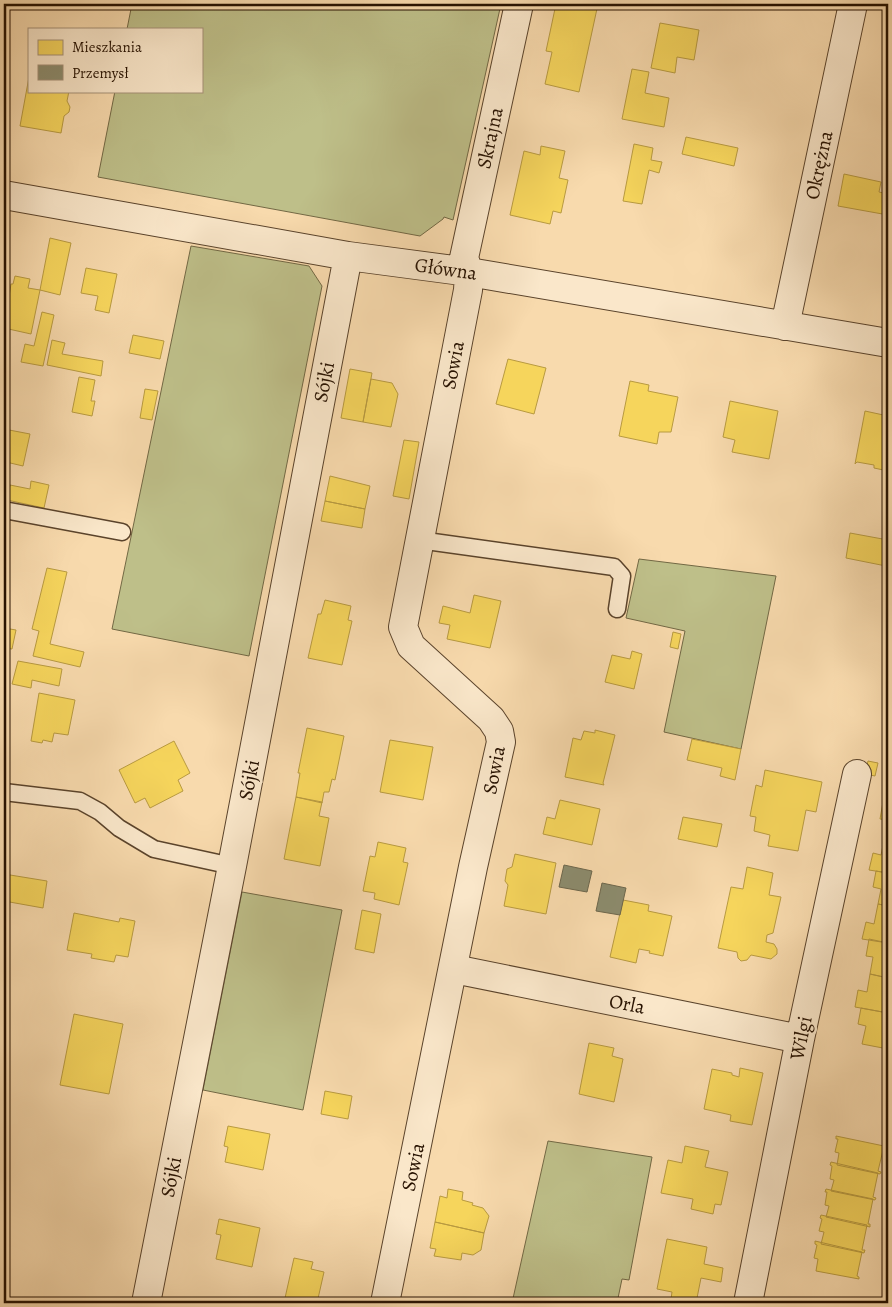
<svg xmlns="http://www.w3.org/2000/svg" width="892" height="1307" font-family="Alegreya,serif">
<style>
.green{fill:#bebf89;stroke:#726844}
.homes{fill:#f6d55c;stroke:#b89a40}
.industry{fill:#8c8c6e;stroke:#6d674d}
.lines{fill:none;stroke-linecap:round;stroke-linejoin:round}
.service-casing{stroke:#5a432b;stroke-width:19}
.minor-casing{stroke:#5a432b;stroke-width:30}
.service{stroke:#fae7ca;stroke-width:16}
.minor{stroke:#fae7ca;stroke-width:28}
.labels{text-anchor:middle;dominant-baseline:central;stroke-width:5;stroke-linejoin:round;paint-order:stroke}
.street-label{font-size:20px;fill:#261100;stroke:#fae7ca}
</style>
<rect width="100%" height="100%" fill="#f8daad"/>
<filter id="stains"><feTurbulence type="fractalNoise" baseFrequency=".004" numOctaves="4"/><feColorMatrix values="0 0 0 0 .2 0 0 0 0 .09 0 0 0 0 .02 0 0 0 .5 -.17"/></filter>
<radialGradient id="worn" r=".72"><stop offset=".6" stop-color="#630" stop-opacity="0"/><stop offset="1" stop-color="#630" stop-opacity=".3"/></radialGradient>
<path class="green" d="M132,4H501L453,220L444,217L443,219L420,236L98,177L115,91H201V29H127Z
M191,246L309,266L322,286L249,656L112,629Z
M639,559L776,576L741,749L664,732L685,631L626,618Z
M242,892L342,910L303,1110L203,1090Z
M548,1141L652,1157L629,1280L622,1279L617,1303H512Z"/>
<path class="homes" d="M556,4H598L579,92L545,84L552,52L546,51Z
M660,23L699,30L694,60L677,57L675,73L651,68Z
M632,69L649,72L645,93L669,98L664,127L622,119Z
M29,77V91H69L67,101L70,107L69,112L64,116L61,133L20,126Z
M686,137L738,148L734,166L682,154Z
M634,144L653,148L651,160L662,162L659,173L649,170L642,204L623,201Z
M541,146L565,151L559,178L568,180L561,213L553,211L550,224L510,215L524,151L540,155Z
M844,174L881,182L879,192L888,194V215L838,206Z
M50,238L71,243L60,295L40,290Z
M86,268L117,274L109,313L95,310L98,296L81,293Z
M15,276L30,279L28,288L40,290L31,334L4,328L11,284H13Z
M42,312L54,315L43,366L21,362L25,344L34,346Z
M133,335L164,341L160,359L129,353Z
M52,340L65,343L62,354L103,361L101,376L47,365Z
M508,359L546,368L534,414L496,404Z
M350,369L372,373L363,422L341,418Z
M79,377L95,380L91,401H95L92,416L72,412Z
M371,379L392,383L398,394L391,427L363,422Z
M630,381L649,385L648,391L678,397L671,432H659L657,444L619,436Z
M145,389L158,391L152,420L140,418Z
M730,401L778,411L769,459L732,452L735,440L723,437Z
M865,411L888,416V471L874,468V465L857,462L855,464Z
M4,429L30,434L23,466L6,462L4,470Z
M404,440L419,442L409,499L393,496Z
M330,476L370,486L365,509L325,501Z
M31,481L49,485L44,508L7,500L10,485L30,489Z
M325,501L365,509L362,528L321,521Z
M850,533L888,540L886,566L846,558Z
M47,568L67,572L50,644L84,652L80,667L33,656L39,631L32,629Z
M474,595L501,601L490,648L447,639L450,625L439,623L443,606L470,613Z
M325,600L351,606L348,620L352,621L342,665L308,658L318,614H321Z
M4,628L16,630L12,649L4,648Z
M673,632L681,634L678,649L670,647Z
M632,651L642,654L634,689L605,682L612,655L630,659Z
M18,661L62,669L59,686L32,680L31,688L12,684Z
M39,693L75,700L68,735L54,733L52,742L43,740L42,743L31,741Z
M307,728L344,736L335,780L332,779L329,792H324L322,803L296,797L300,773H298Z
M595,730L615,735L603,783L604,785L565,777L573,738L581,740L584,731L595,733Z
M692,739L741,749L735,780L720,776L722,768L687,760Z
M390,740L433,747L423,800L380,792Z
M174,741L190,773L178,780L183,791L150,808L145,798L135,803L119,770Z
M868,761L878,763L875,776L865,774Z
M765,770L822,782L816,812L806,810L798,851L768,846L770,835L754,831L756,817L750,816L756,785L762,787Z
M296,797L322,802L319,816L329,818L320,866L284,859Z
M560,800L600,809L592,845L543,834L547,817L555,819Z
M883,802L888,803V836H885L888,820L880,819Z
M683,817L722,824L717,847L678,839Z
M885,836H888V873L869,870L873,853L881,855Z
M378,842L406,848L403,862L408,863L399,905L374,899L375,893L363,891L370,856L375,857Z
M515,854L556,863L546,914L504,906L508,885L505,881L507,869L512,867Z
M747,867L773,873L769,895L781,897L773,933L767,935L766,942L774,944L777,949V954L771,959L751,955L747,960L741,961L738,958L737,952L718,948L731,887L743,889Z
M876,871L888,873V906L878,904L881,889L873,887Z
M4,874L47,881L43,908L4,901Z
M623,900L649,905L648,911L672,916L663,956L649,953L650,951L639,949L636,963L610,957Z
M878,904L888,906V943L862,939L866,922L874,924Z
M362,910L381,914L374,953L355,949Z
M74,913L119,922L120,918L135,921L128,957L116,955L114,962L91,958L92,954L67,950Z
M869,939L888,943V978L870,974L873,957L866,956Z
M870,974L888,978V1013L855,1007L858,990L867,992Z
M861,1008L888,1013V1049L862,1044L866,1026L858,1024Z
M74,1014L123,1024L109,1094L60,1085Z
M589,1043L614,1048L612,1056L623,1059L614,1102L579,1094Z
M740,1068L763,1073L752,1125L730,1121L731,1115L704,1109L712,1069L732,1073V1075L739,1077Z
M325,1091L352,1096L348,1119L321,1114Z
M228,1126L270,1134L263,1170L225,1162L228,1147L224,1146Z
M836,1136L884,1146L878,1171L881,1172L880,1174L837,1165L839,1153L835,1152L838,1139H836Z
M685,1146L709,1151L705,1167L728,1172L721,1205L715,1204L713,1214L691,1209L693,1199L661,1193L668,1160L682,1163Z
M831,1162L878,1173L873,1197L876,1198L875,1200L831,1191L834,1180L830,1179L832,1166L830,1165Z
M448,1189L463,1192L462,1200L473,1203L472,1205L483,1208L489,1216L484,1233L435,1222L440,1196L447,1198Z
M826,1189L873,1199L868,1224H870V1227L826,1217L829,1206L825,1205L827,1192H825Z
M821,1215L867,1225L862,1250H865L864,1253L821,1244L824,1232L819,1231L822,1219L820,1218Z
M219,1219L260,1228L252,1267L216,1259L221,1235L216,1234Z
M435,1222L484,1233L481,1250L473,1255L462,1253L461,1260L434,1256L436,1249L430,1248Z
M667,1239L707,1247L704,1264L723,1268L721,1282L701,1278L696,1303L671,1299L672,1292L657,1289Z
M815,1241L862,1252L857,1276L859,1277V1279L816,1271L818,1259L814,1258L817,1245L815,1244Z
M294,1258L313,1262L311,1269L324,1272L317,1303H306L285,1298Z"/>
<path class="industry" d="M564,865L592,871L587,892L559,887Z
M602,883L626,888L620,915L596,911Z"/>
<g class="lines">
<defs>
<path id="service" d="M4,510L122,532
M419,540L614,567L622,576L617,609
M4,792L80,801L100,812L119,828L154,849L232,866"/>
<path id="minor" d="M4,195L348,256L469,272L888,343
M785,326L853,4
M454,969L800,1039
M146,1303L232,866L348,256
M385,1303L473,867L501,742L499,731L491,719L411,646L403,627L468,290L469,272L464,258L519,4
M748,1303L800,1039L857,774"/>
</defs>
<use href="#service" class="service-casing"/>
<use href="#minor" class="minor-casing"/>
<use href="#service" class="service"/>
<use href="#minor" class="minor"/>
</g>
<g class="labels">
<g class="street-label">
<text transform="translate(490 138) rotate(-78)">Skrajna</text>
<text transform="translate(819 165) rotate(-78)">Okrężna</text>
<text transform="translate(446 269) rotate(8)">Główna</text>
<text transform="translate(453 365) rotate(-79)">Sowia</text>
<text transform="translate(324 382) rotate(-79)">Sójki</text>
<text transform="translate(494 770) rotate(-79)">Sowia</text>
<text transform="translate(249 780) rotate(-79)">Sójki</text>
<text transform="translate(627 1004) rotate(11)">Orla</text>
<text transform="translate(801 1038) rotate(-78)">Wilgi</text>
<text transform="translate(413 1167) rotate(-78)">Sowia</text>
<text transform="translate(171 1177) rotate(-79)">Sójki</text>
</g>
</g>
<rect width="892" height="1307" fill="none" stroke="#f8daad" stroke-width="20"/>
<rect x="5" y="5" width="882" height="1297" fill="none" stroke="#261100" stroke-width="2.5"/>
<rect x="10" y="10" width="872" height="1287" fill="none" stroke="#261100"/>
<rect x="28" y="28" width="175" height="65" fill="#fae7ca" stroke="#a59179"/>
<rect x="38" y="40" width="25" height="15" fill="#f6d55c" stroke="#a59179"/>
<text x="72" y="52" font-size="15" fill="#261100">Mieszkania</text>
<rect x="38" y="65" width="25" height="15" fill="#8c8c6e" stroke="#a59179"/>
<text x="72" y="78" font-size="15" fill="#261100">Przemysł</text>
<rect width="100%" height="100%" filter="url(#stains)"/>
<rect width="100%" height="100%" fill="url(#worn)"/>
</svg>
